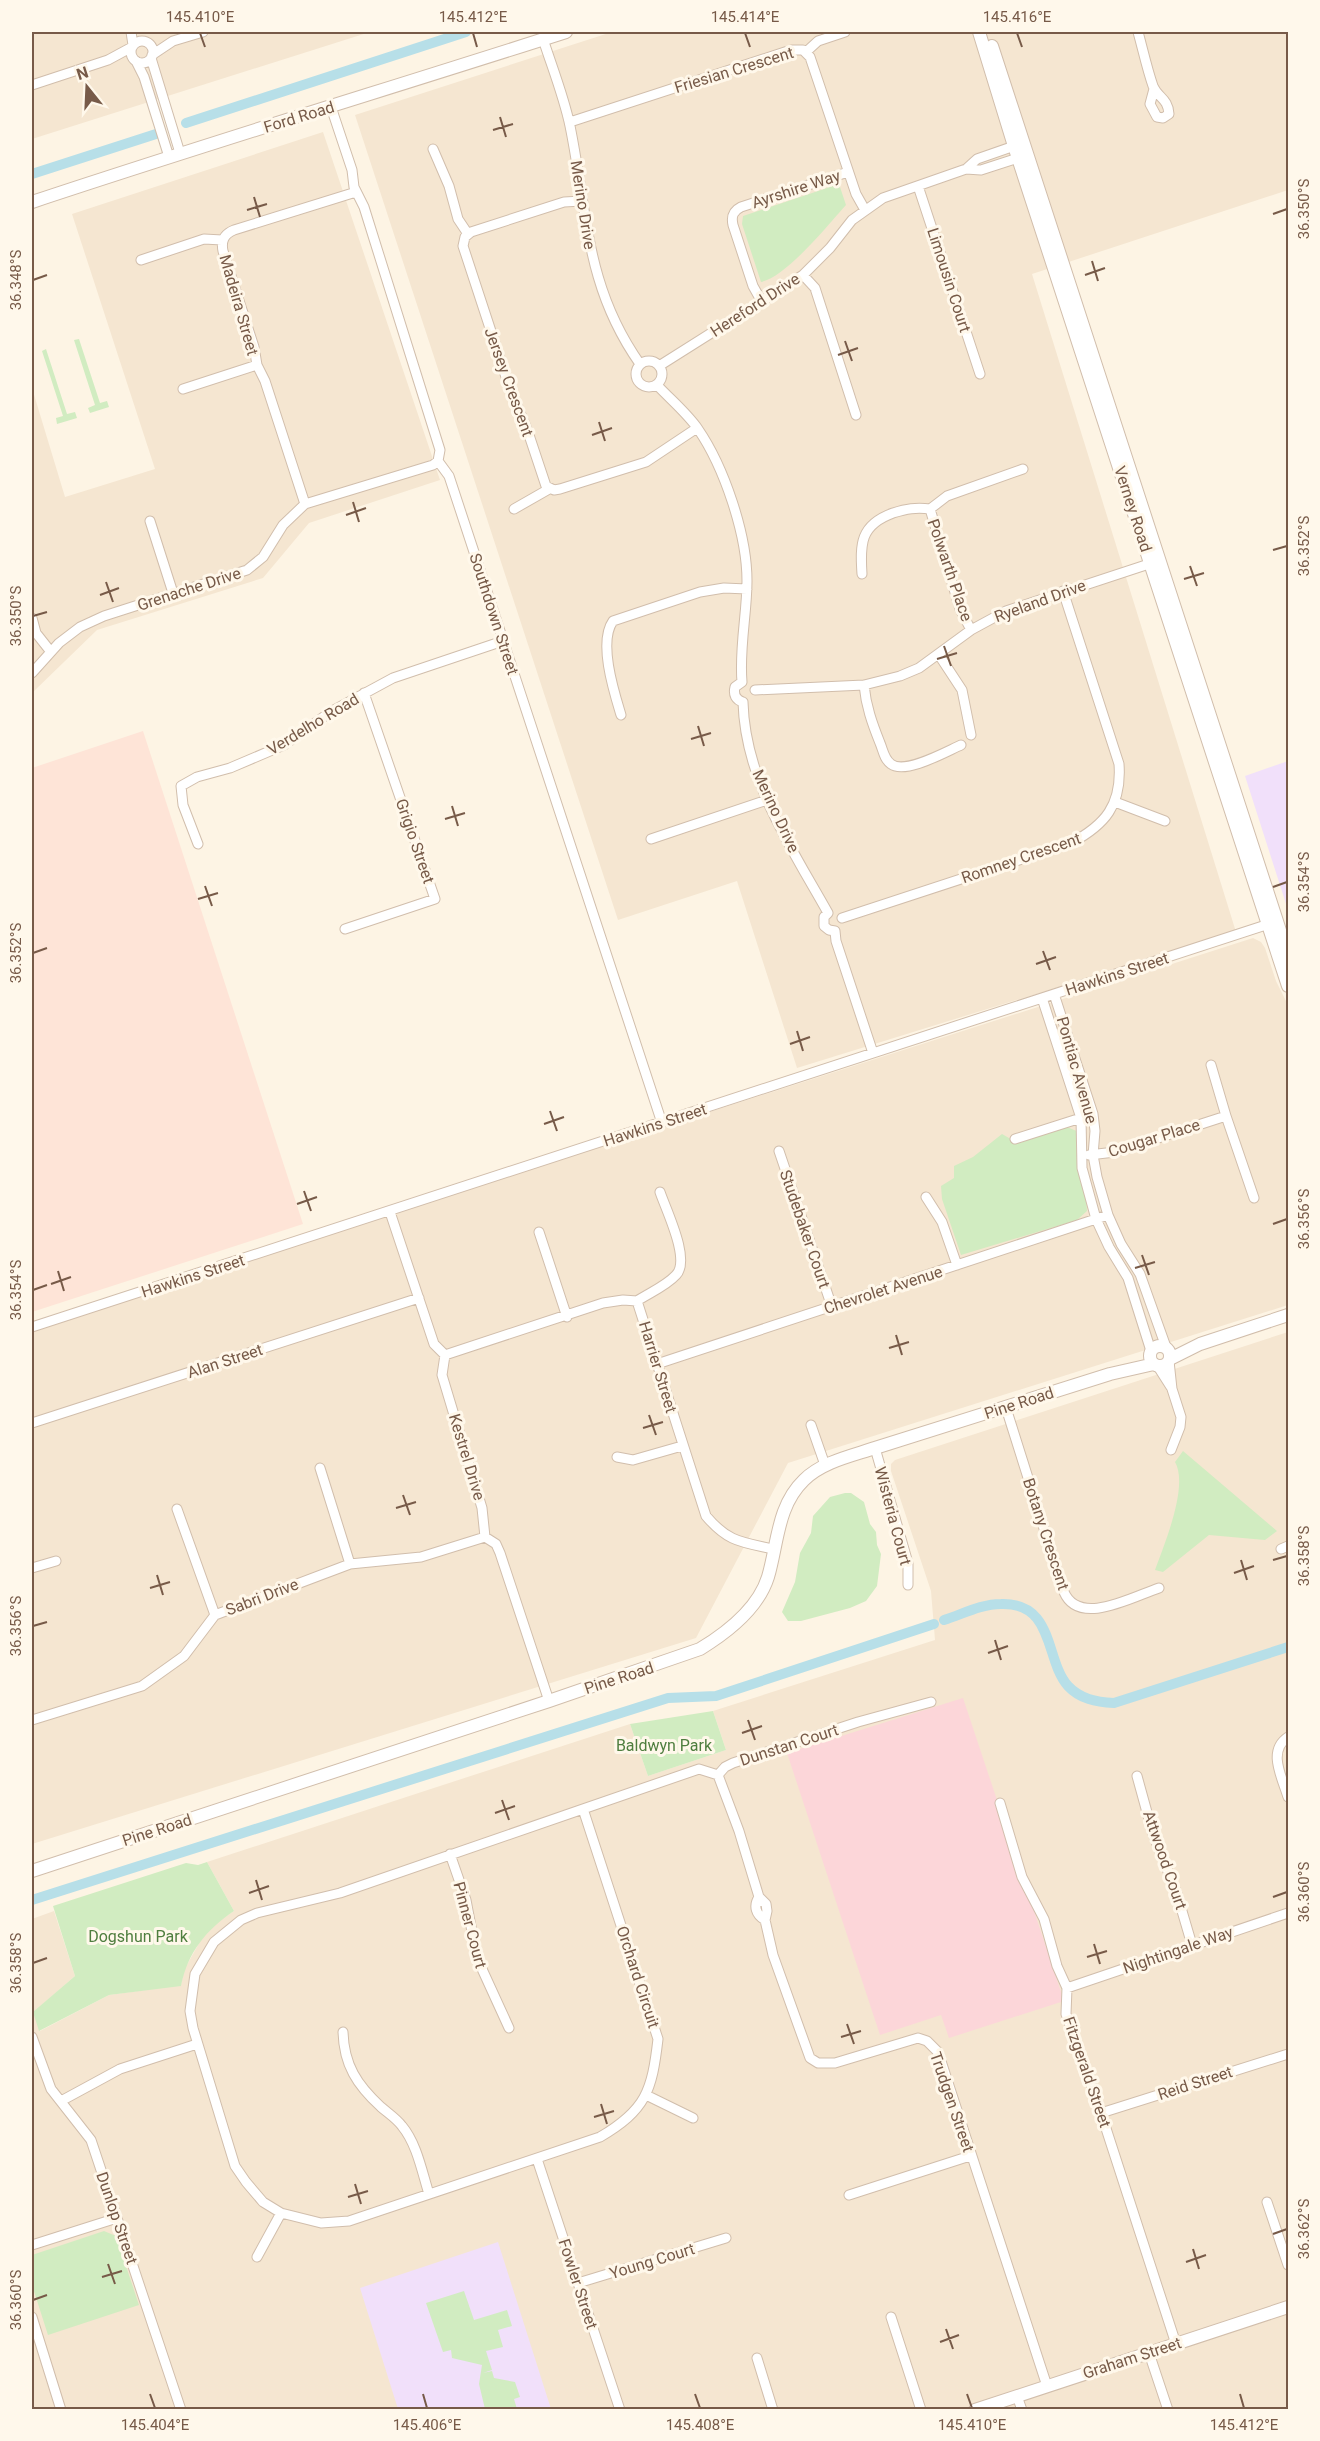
<svg xmlns="http://www.w3.org/2000/svg" width="1320" height="2441" font-family="Roboto,sans-serif">
<style>
.residential{fill:#f5e6d1}
.commercial{fill:#fee4d7}
.education{fill:#f1e0fa}
.medical{fill:#fcd6d9}
.green{fill:#d1ecc1}
.lines{fill:none;stroke-linecap:round;stroke-linejoin:round}
.canal{stroke:#b7dfe8;stroke-width:10}
.minor-casing{stroke:#d1beac;stroke-width:11}
.tertiary-casing{stroke:#d1beac;stroke-width:14}
.minor{stroke:#fff;stroke-width:9}
.tertiary{stroke:#fff;stroke-width:12}
.ticks{fill:none;stroke:#775a48;stroke-width:2}
.labels{text-anchor:middle;dominant-baseline:central;stroke-width:6;stroke-linejoin:round;paint-order:stroke}
.street-label{font-size:16px;fill:#775a48;stroke:#fff8eb}
.park-label{font-size:16px;fill:#4f7e3f;stroke:#fff8eb}
.neatline{fill:none;stroke:#775a48;stroke-width:2}
.ticks-label{font-size:15px;text-anchor:middle;fill:#775a48}
</style>
<rect width="100%" height="100%" fill="#fdf4e4"/>
<path class="residential" d="M32,32H370L32,139Z
M612,32H1288V190L1032,274L1236,932L797,1068L737,881L618,920L355,115Z
M323,132L440,480L309,523L263,578L97,630L32,693V388L65,497L155,469L72,214Z
M1253,938L1261,942L1265,948L1276,981L1288,1005V1305L788,1463L696,1638L32,1844V1329Z
M1288,1332V2409H32V1919L54,1911L75,1976L34,2012L40,2031L109,1995L181,1985L184,1970L202,1938L216,1923L234,1911L207,1862L630,1724L648,1776L726,1750L713,1711L935,1640L931,1591L891,1471V1464L895,1460Z"/>
<path class="commercial" d="M143,731L303,1224L32,1312V768Z"/>
<path class="education" d="M1288,761V910L1245,776Z
M498,2242L551,2409H398L360,2288Z"/>
<path class="medical" d="M963,1698L1064,2001L949,2038L941,2015L880,2035L787,1753Z"/>
<path class="green" d="M839,184L846,205C828,225 786,277 761,282L742,224L743,216Z
M79,339L100,403L107,401L109,407L90,413L88,408L95,405L74,340Z
M46,349L67,414L75,412L77,418L57,424L56,418L63,416L42,351Z
M1067,1127L1079,1132L1077,1167L1086,1197L1087,1211L1077,1220L961,1255L942,1199L941,1186L954,1178V1166L973,1157L1002,1134L1016,1142Z
M1183,1451L1277,1531L1265,1540L1209,1535L1163,1572L1155,1570C1164,1545 1189,1486 1175,1462Z
M845,1493H851L864,1502L870,1524L876,1532L877,1545L881,1554L877,1586L866,1601L850,1608L801,1621H788L782,1612L795,1582L800,1553L811,1533L813,1516L830,1497Z
M713,1711L726,1750L648,1776L630,1724Z
M207,1862L234,1911C206,1930 188,1952 181,1986L109,1995L39,2031L33,2012L75,1976L53,1906L186,1863L198,1865Z
M104,2231L116,2236L139,2305L48,2335L32,2285V2255Z
M464,2291L474,2320L507,2310L512,2326L498,2330L503,2347L486,2351L492,2370L483,2373L492,2371L494,2378L515,2382L520,2397L514,2399L517,2409H485L479,2384L482,2365L452,2358L451,2350L443,2352L426,2303Z"/>
<g class="lines">
<path class="canal" d="M186,123L466,32
M32,174L156,134
M944,1620C963,1614 981,1604 1001,1604C1055,1602 1045,1661 1068,1686C1080,1699 1096,1702 1114,1703L1288,1647
M32,1900L668,1698L716,1696L934,1624"/>
<defs>
<path id="minor" d="M131,32L133,45
M1138,32C1143,50 1147,69 1153,86C1158,98 1168,98 1169,114L1163,118L1157,117L1150,104L1154,89
M543,39C552,67 564,97 570,126C588,214 585,286 640,364
M131 52a11 11 0 1 1 22 0a11 11 0 1 1-22 0Z
M806,52L818,41L845,32
M152,55L173,41L203,32
M151,58L180,153
M136,61L144,77L169,157
M32,85L108,60L132,47
M331,107L352,170L354,187L364,207L440,450L438,461L449,476L662,1123
M570,122L791,50H803L810,57L856,194L865,210
M433,149L449,186L458,219L468,234
M966,169L977,159L1020,144
M918,186L980,374
M582,201L564,202L471,232L465,237L463,246L509,386L527,429L546,486L554,490L560,489L646,462L697,428
M141,260L204,239L222,240
M803,275L815,288L856,415
M762,302L753,286L733,225C731,216 733,211 741,207L848,172
M636 374a13 13 0 1 1 26 0a13 13 0 1 1-26 0Z
M659,366L803,275L830,248L852,220L883,198L966,169L981,170L1024,156
M657,385C670,399 687,413 698,429C724,467 747,534 747,581C747,614 739,648 742,682
M183,389L257,365
M305,504L265,381L257,365L254,347L223,251C221,241 224,234 234,230L356,192
M514,509L549,489
M150,521L173,593
M862,574C860,544 860,525 893,513C906,509 916,507 930,509
M32,618L36,633L51,652
M971,630L960,609L930,509L947,496L1023,469
M939,655L962,690L971,735
M32,673L59,643L80,627L104,616L247,570L263,557L283,525L305,504L433,465L438,461
M742,682L735,687C733,695 736,700 743,702
M864,685C866,706 872,723 880,743C883,750 884,759 891,764C905,775 947,751 961,745
M755,690L864,685L900,676L919,668L971,630L1006,611L1155,562
M743,702C745,780 791,847 828,913
M621,715C614,692 598,642 613,621L700,592L724,588L747,589
M1115,802L1165,821
M651,839L767,800
M198,844L183,805L181,786L197,777L230,768L284,745L332,711L393,678L503,641
M828,913L824,917V926L829,930L835,931
M842,918L1071,843C1105,825 1122,805 1119,764L1063,591
M345,929L435,899L364,693
M835,931L836,941L873,1053
M1054,994L1093,1114L1095,1131L1093,1155L1097,1177L1108,1215L1121,1244L1140,1274L1166,1347
M1042,998L1081,1118L1082,1168L1096,1219L1109,1247L1128,1278L1151,1351
M1226,1116L1254,1198
M1015,1139L1084,1117
M779,1151L832,1307
M1089,1155L1115,1152L1226,1116L1211,1065
M926,1197L942,1222L957,1265
M390,1212L434,1344L445,1355L442,1375L482,1508L485,1537L496,1544L500,1553L549,1701
M539,1232L567,1317
M637,1301C649,1293 666,1286 676,1275C691,1260 666,1210 660,1192
M32,1327L1272,923
M445,1355L603,1303L623,1300L637,1301L706,1516C728,1542 741,1542 773,1549
M1169,1361L1172,1389L1181,1417L1180,1427L1171,1450
M657,1364L1108,1215
M1157,1365L1171,1387
M1006,1408L1064,1592C1079,1627 1132,1597 1159,1588
M32,1423L419,1298
M811,1425L825,1465
M875,1448L908,1563V1585
M617,1457L633,1460L682,1446
M320,1468L350,1564
M177,1509L215,1615
M1281,1549L1288,1546
M32,1568L56,1561
M32,1720L142,1686L184,1656L215,1615L350,1564L421,1557L485,1537
M1288,1737C1267,1751 1282,1777 1288,1797
M718,1775L739,1831L759,1897L766,1904L767,1911L765,1920L773,1955L810,2058L818,2063H835L918,2038L927,2041L938,2052L1047,2386
M718,1775L725,1767L733,1763L858,1722L931,1702
M1137,1776L1153,1834L1177,1894L1192,1945
M1000,1803L1022,1877L1044,1919L1057,1966L1067,1988L1066,2014L1101,2113L1176,2344
M583,1809L658,2039C652,2091 646,2110 600,2137L349,2221L321,2223L281,2213L263,2202L246,2182L235,2166L193,2028L190,2011L195,1974L214,1942L241,1920L257,1913L340,1893Z
M583,1809L699,1769L718,1775
M450,1854L466,1900L477,1958L509,2028
M759,1897C753,1906 756,1915 765,1920
M1067,1988L1288,1913
M343,2032C344,2065 357,2085 381,2107C388,2113 397,2119 402,2126C417,2144 422,2172 429,2194
M32,2037L51,2089L91,2140L181,2410
M646,2095L693,2118
M61,2101L120,2069L197,2044
M1101,2113L1288,2054
M537,2159L620,2410
M849,2195L970,2156
M1267,2202L1288,2265
M32,2245L117,2218
M257,2257L281,2213
M578,2283L726,2238
M32,2317L61,2410
M891,2317L921,2410
M1149,2353L1168,2410
M757,2358L773,2410
M1017,2396L1022,2410"/>
<path id="tertiary" d="M979,32L1014,146L1288,986
M992,46L1288,955
M32,202C209,143 388,89 566,32
M1150 1356a10 10 0 1 1 20 0a10 10 0 1 1-20 0Z
M1170,1359L1200,1344L1288,1315
M32,1871L549,1701L700,1649C728,1632 758,1609 768,1577C778,1543 777,1506 804,1480C822,1462 851,1456 875,1448L1110,1374L1154,1364
M975,2410L1288,2307"/>
</defs>
<use href="#minor" class="minor-casing"/>
<use href="#tertiary" class="tertiary-casing"/>
<use href="#minor" class="minor"/>
<use href="#tertiary" class="tertiary"/>
</g>
<path class="ticks" d="M200,33L205,47M473,33L477,47M745,33L750,47M1017,33L1022,47M500,117L506,137M493,130L513,124M254,197L260,217M247,210L267,204M1273,214L1287,209M1092,261L1098,281M1085,275L1105,268M33,280L47,275M845,341L852,361M838,355L858,348M599,422L605,441M592,435L612,428M353,502L359,522M346,515L366,508M1273,550L1287,546M1190,566L1197,586M1184,579L1204,573M106,582L113,602M100,595L119,588M33,616L47,612M944,646L951,666M937,659L957,653M698,726L704,746M691,739L711,733M452,806L458,826M445,819L465,813M205,886L212,906M1273,887L1287,882M198,899L218,893M1043,951L1050,970M33,953L47,948M1036,964L1056,957M797,1031L803,1051M790,1044L810,1037M550,1111L557,1131M544,1124L564,1117M304,1191L311,1211M297,1204L317,1197M1273,1224L1287,1219M1142,1255L1149,1275M1135,1268L1155,1262M58,1271L64,1291M51,1284L71,1277M33,1290L47,1285M896,1335L902,1355M889,1348L909,1342M649,1415L656,1435M643,1428L663,1422M403,1495L410,1515M396,1508L416,1502M1241,1560L1247,1580M1273,1560L1287,1556M1234,1573L1254,1566M157,1575L163,1595M150,1588L170,1582M33,1626L47,1622M995,1640L1001,1660M988,1653L1008,1646M748,1720L755,1740M742,1733L762,1726M502,1800L509,1820M495,1813L515,1806M256,1880L262,1900M249,1893L269,1886M1273,1897L1287,1892M1094,1944L1100,1964M1087,1957L1107,1951M33,1963L47,1958M847,2024L854,2044M841,2037L861,2031M601,2104L607,2124M594,2117L614,2111M355,2184L361,2204M348,2197L368,2191M1273,2234L1287,2229M1193,2249L1199,2269M1186,2262L1206,2255M108,2264L115,2284M102,2277L122,2271M33,2300L47,2295M946,2329L953,2349M940,2342L959,2335M150,2394L155,2408M423,2394L427,2408M695,2394L700,2408M967,2394L972,2408M1240,2394L1244,2408"/>
<g class="labels">
<g class="street-label">
<text transform="translate(734 70) rotate(-17)">Friesian Crescent</text>
<text transform="translate(299 117) rotate(-17)">Ford Road</text>
<text transform="translate(796 189) rotate(-18)">Ayrshire Way</text>
<text transform="translate(583 205) rotate(81)">Merino Drive</text>
<text transform="translate(949 280) rotate(72)">Limousin Court</text>
<text transform="translate(239 305) rotate(74)">Madeira Street</text>
<text transform="translate(755 305) rotate(-33)">Hereford Drive</text>
<text transform="translate(509 382) rotate(70)">Jersey Crescent</text>
<text transform="translate(1133 509) rotate(72)">Verney Road</text>
<text transform="translate(950 570) rotate(71)">Polwarth Place</text>
<text transform="translate(189 589) rotate(-18)">Grenache Drive</text>
<text transform="translate(1040 601) rotate(-20)">Ryeland Drive</text>
<text transform="translate(494 614) rotate(72)">Southdown Street</text>
<text transform="translate(313 724) rotate(-31)">Verdelho Road</text>
<text transform="translate(776 811) rotate(65)">Merino Drive</text>
<text transform="translate(415 841) rotate(71)">Grigio Street</text>
<text transform="translate(1021 858) rotate(-19)">Romney Crescent</text>
<text transform="translate(1117 974) rotate(-18)">Hawkins Street</text>
<text transform="translate(1077 1070) rotate(74)">Pontiac Avenue</text>
<text transform="translate(655 1125) rotate(-18)">Hawkins Street</text>
<text transform="translate(1154 1138) rotate(-17)">Cougar Place</text>
<text transform="translate(805 1229) rotate(71)">Studebaker Court</text>
<text transform="translate(193 1276) rotate(-18)">Hawkins Street</text>
<text transform="translate(883 1290) rotate(-18)">Chevrolet Avenue</text>
<text transform="translate(225 1361) rotate(-18)">Alan Street</text>
<text transform="translate(658 1367) rotate(73)">Harrier Street</text>
<text transform="translate(1019 1403) rotate(-18)">Pine Road</text>
<text transform="translate(467 1457) rotate(73)">Kestrel Drive</text>
<text transform="translate(893 1516) rotate(75)">Wisteria Court</text>
<text transform="translate(1046 1534) rotate(72)">Botany Crescent</text>
<text transform="translate(262 1597) rotate(-21)">Sabri Drive</text>
<text transform="translate(619 1678) rotate(-18)">Pine Road</text>
<text transform="translate(789 1745) rotate(-18)">Dunstan Court</text>
<text transform="translate(157 1830) rotate(-18)">Pine Road</text>
<text transform="translate(1165 1860) rotate(71)">Attwood Court</text>
<text transform="translate(470 1925) rotate(75)">Pinner Court</text>
<text transform="translate(1178 1950) rotate(-19)">Nightingale Way</text>
<text transform="translate(638 1977) rotate(72)">Orchard Circuit</text>
<text transform="translate(1087 2072) rotate(71)">Fitzgerald Street</text>
<text transform="translate(1195 2083) rotate(-18)">Reid Street</text>
<text transform="translate(952 2102) rotate(71)">Trudgen Street</text>
<text transform="translate(117 2218) rotate(71)">Dunlop Street</text>
<text transform="translate(652 2261) rotate(-17)">Young Court</text>
<text transform="translate(578 2284) rotate(72)">Fowler Street</text>
<text transform="translate(1132 2358) rotate(-18)">Graham Street</text>
</g>
<g class="park-label">
<text x="664" y="1745">Baldwyn Park</text>
<text x="138" y="1936">Dogshun Park</text>
</g>
</g>
<rect width="1320" height="2441" fill="none" stroke="#fff8eb" stroke-width="66"/>
<g transform="translate(87 87) rotate(342)" stroke="#fff8eb" stroke-width="4.5" paint-order="stroke">
<path d="M0-4.5L10 22L0 15L-10 22Z" fill="#775a48"/>
<text y="-9" font-size="16" font-weight="bold" text-anchor="middle" fill="#775a48">N</text>
</g>
<rect x="33" y="33" width="1254" height="2375" class="neatline"/>
<g class="ticks-label">
<text x="200" y="22">145.410°E</text>
<text x="473" y="22">145.412°E</text>
<text x="745" y="22">145.414°E</text>
<text x="1017" y="22">145.416°E</text>
<text transform="translate(1304 209) rotate(-90)" y="5">36.350°S</text>
<text transform="translate(16 280) rotate(-90)" y="5">36.348°S</text>
<text transform="translate(1304 546) rotate(-90)" y="5">36.352°S</text>
<text transform="translate(16 616) rotate(-90)" y="5">36.350°S</text>
<text transform="translate(1304 882) rotate(-90)" y="5">36.354°S</text>
<text transform="translate(16 953) rotate(-90)" y="5">36.352°S</text>
<text transform="translate(1304 1219) rotate(-90)" y="5">36.356°S</text>
<text transform="translate(16 1290) rotate(-90)" y="5">36.354°S</text>
<text transform="translate(1304 1556) rotate(-90)" y="5">36.358°S</text>
<text transform="translate(16 1626) rotate(-90)" y="5">36.356°S</text>
<text transform="translate(1304 1892) rotate(-90)" y="5">36.360°S</text>
<text transform="translate(16 1963) rotate(-90)" y="5">36.358°S</text>
<text transform="translate(1304 2229) rotate(-90)" y="5">36.362°S</text>
<text transform="translate(16 2300) rotate(-90)" y="5">36.360°S</text>
<text x="155" y="2430">145.404°E</text>
<text x="427" y="2430">145.406°E</text>
<text x="700" y="2430">145.408°E</text>
<text x="972" y="2430">145.410°E</text>
<text x="1244" y="2430">145.412°E</text>
</g>
</svg>
